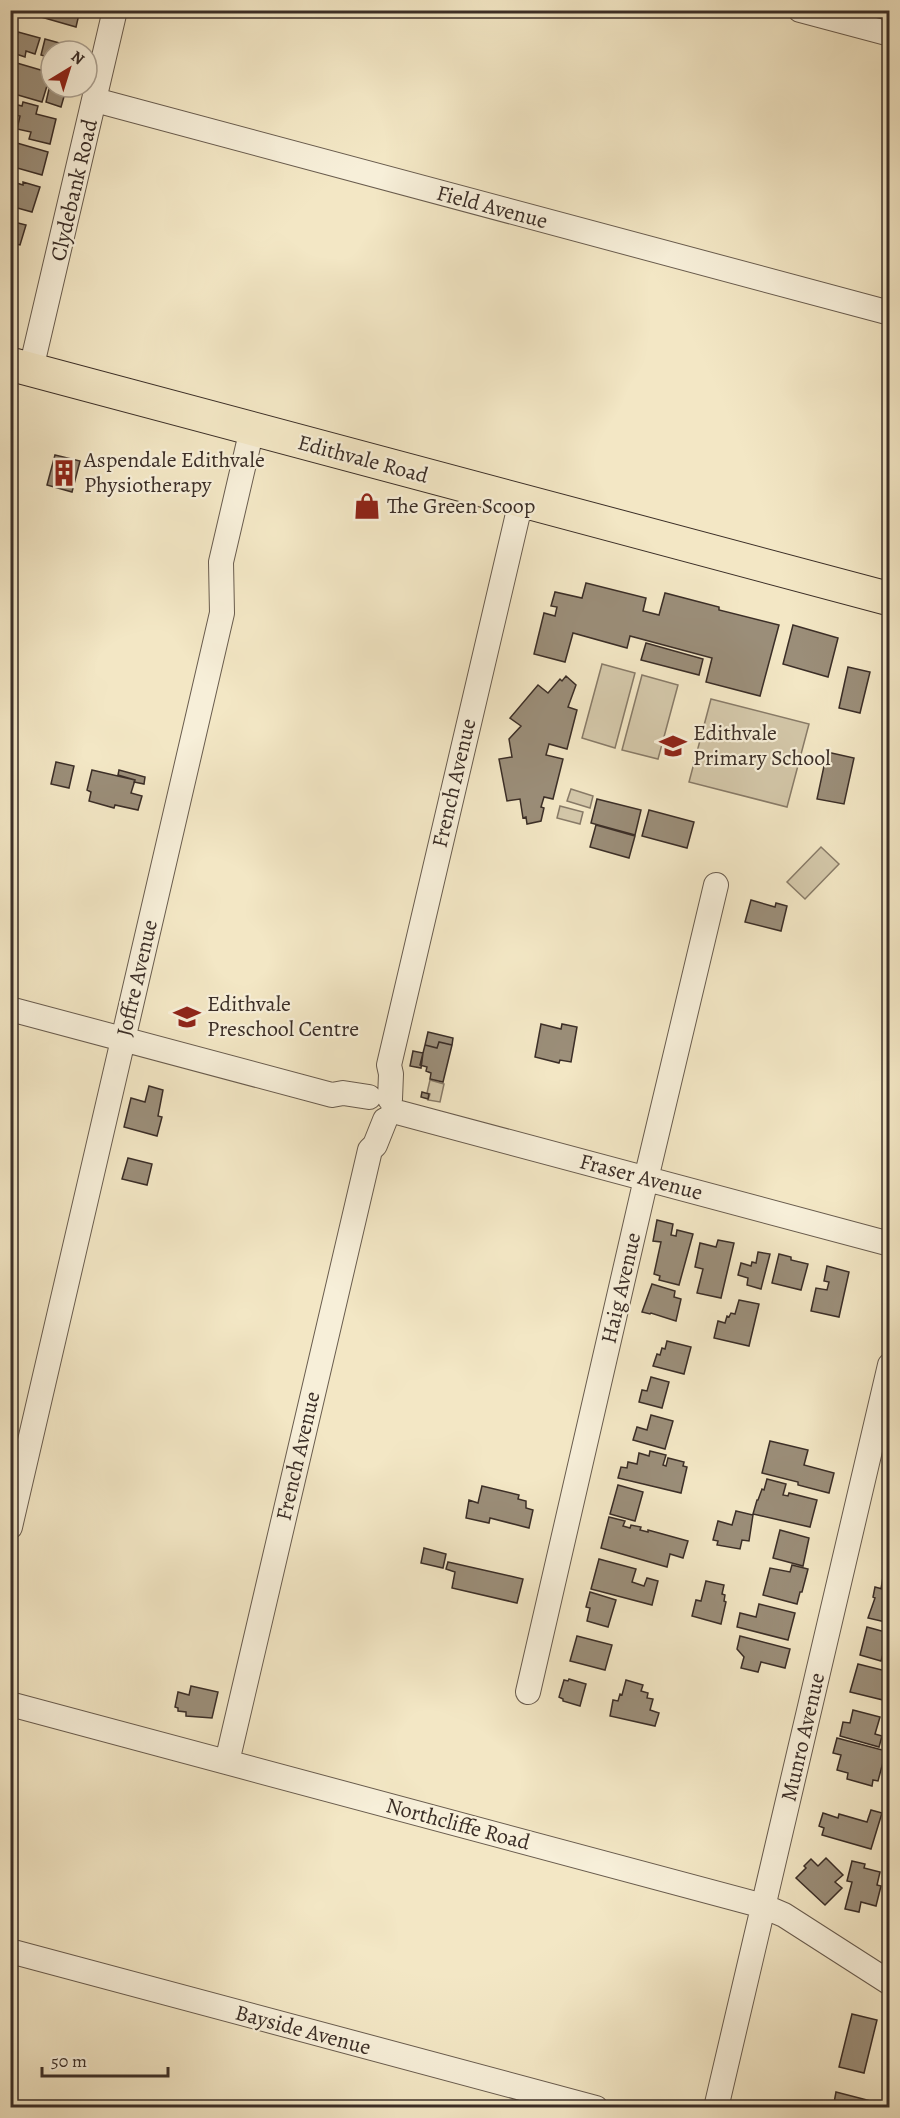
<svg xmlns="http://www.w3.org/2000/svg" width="900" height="2118" font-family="Alegreya,serif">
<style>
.green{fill:#d4c8aa;stroke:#887b68;stroke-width:1.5}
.building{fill:#9b8e79;stroke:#3b2e27;stroke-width:1.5}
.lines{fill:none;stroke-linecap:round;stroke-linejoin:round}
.minor-casing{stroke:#695c4e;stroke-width:26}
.highway-casing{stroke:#3b2e27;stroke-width:35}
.minor{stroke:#f7efd9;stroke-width:24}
.highway{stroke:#f3e7c5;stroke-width:33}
.labels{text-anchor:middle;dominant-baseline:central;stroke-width:4.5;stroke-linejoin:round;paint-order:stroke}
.street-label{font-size:22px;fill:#3b2e27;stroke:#f7efd9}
.poi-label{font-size:22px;fill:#3b2e27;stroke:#f7efd9;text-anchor:start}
</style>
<rect width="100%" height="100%" fill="#f3e7c5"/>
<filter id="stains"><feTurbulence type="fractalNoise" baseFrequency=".00333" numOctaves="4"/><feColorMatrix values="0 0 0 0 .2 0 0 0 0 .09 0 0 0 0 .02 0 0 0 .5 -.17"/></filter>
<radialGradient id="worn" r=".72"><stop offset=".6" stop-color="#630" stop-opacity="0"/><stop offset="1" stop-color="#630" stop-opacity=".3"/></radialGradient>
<path class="green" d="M602,664L635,673L615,748L582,738Z
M642,675L678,685L658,759L622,750Z
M711,699L809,724L787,807L689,782Z
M571,789L593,796L590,808L567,801Z
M560,806L583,812L580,824L557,818Z
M821,847L839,864L805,899L787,882Z
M430,1080L444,1084L440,1102L428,1100L430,1094L427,1093Z"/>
<path class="building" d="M18,10H39L38,13L34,12V15Z
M43,10H80L76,27L41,17Z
M10,30L18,32L13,53L10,52Z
M18,32L40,38L35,54L26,51L25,57L13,53Z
M45,39L74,47L73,51H51V58L41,55Z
M10,61L51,73L42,102L11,93L16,76L10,75Z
M49,89L65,93L61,107L46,102Z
M23,102L38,106L36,114L56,119L50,144L29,139L31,132L17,129L20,116L10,114V103L22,106Z
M10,141L48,152L42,175L10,166Z
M10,181L23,185V182L40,187L32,212L10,206Z
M10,221L26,225L20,245L10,243Z
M10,294L16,296L10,316Z
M55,455L80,461L72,492L47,485Z
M586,583L646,598L643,611L659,615L665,593L719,607V610L779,625L760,696L706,682L712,658L630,636L627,648L573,633L565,662L534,654L544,613L555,616L557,607L551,606L555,592L582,598Z
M793,625L838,638L828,677L783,664Z
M646,643L703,659L699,675L641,660Z
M848,667L870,672L860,713L839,708Z
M566,676L576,685L568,707L577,710L567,749L549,744L546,755L563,759L553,799L544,797L541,807L544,808L541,821L527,824L526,817L523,818L520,799L507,801L499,759L512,757L509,739L521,726L510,718L538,685L548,693L560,679L562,681Z
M827,752L854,758L844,804L817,799Z
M56,762L74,766L69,788L51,784Z
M92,770L135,780L131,793L142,796L138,810L115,805L114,808L89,801L91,792L87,790Z
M119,770L145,777L144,784L134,782L135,780L118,775Z
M597,799L641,810L635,835L591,823Z
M649,810L694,822L687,848L642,836Z
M596,825L635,836L629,858L590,847Z
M751,900L775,907L776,903L787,906L781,931L745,922Z
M541,1024L561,1029L562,1024L577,1027L571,1062L560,1060L559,1063L535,1057Z
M428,1032L453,1038L452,1045L439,1042L437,1048L425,1045Z
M439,1042L452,1045L443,1082L430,1079L431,1073L426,1071L427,1067L420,1065L425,1045L437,1048Z
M413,1051L423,1053L421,1068L410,1066Z
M149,1086L163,1090L158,1116L162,1117L157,1136L124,1127L131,1098L145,1102Z
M422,1092L429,1094L428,1099L421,1097Z
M128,1158L152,1164L147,1185L122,1179Z
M657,1220L673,1224L671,1235L676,1236L677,1230L693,1234L679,1285L659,1280L660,1276L654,1274L661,1242L653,1241Z
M718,1240L734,1243L721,1298L697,1293L703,1269L695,1267L700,1243L716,1247Z
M758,1252L770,1254L761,1289L747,1285L748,1278L738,1275L741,1263L751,1266L752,1262L756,1263Z
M779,1254L791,1257V1260L808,1264L801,1290L772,1283Z
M827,1266L849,1272L839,1317L811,1311L816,1288L827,1290L829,1282L824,1281Z
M652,1284L675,1291L674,1297L681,1299L676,1321L651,1313L650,1314L642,1312Z
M739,1300L759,1304L749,1346L714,1338L718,1321L725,1323L727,1316L729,1317L731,1313L735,1314Z
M667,1341L691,1347L684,1374L653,1366L657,1354L660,1355L662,1348L665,1349Z
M651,1377L669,1382L662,1408L639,1402L642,1390L647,1391Z
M651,1415L673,1421L665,1449L633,1440L637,1427L647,1430Z
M770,1441L808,1450L804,1465L834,1473L829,1493L798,1485V1482L762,1473Z
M650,1451L666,1455L663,1465L666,1466L668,1458L684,1462L683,1466L687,1467L681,1493L618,1478L621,1467L627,1468L628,1462L637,1464L639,1453L649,1456Z
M767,1479L786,1484L783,1495L788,1496L789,1493L817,1500L810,1527L753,1514L757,1500H758L762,1489L764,1490Z
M618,1485L643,1492L635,1521L610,1514Z
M482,1486L519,1495L518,1499L526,1501V1508L533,1510L529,1528L490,1518L489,1523L466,1518L469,1500L478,1503Z
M736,1511L753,1515L749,1541L742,1540L740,1549L717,1545L718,1541L713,1540L718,1521L732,1525Z
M609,1517L625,1521L623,1526L630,1528L631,1525L641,1527L640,1530L648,1532V1530L688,1541L683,1558L670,1554L667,1567L601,1548Z
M780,1530L809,1538L803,1566L773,1558Z
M424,1548L446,1554L443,1568L421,1563Z
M887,1558L890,1559V1571L883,1570Z
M599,1559L636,1569L632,1582L644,1586L647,1578L658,1581L652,1605L591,1589Z
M448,1562L523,1579L517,1603L452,1588L455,1572L446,1569Z
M792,1565L808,1569L802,1592H800L797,1604L763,1595L770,1568L790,1572Z
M884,1571L890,1573V1591L881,1589Z
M706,1581L724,1585L722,1594L725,1595L724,1601L726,1602L721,1624L692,1616L696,1600L701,1601Z
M875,1587L890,1591V1623L868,1618L875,1598L873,1597Z
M590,1592L616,1600L608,1627L587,1621L590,1608L586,1607Z
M759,1604L795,1613L788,1640L737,1627L740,1613L756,1617Z
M867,1627L889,1633L881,1661L860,1655Z
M577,1636L612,1645L605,1670L570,1661Z
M740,1636L790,1649L785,1668L761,1662L758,1672L741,1668L744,1657L737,1649Z
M858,1664L890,1672L883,1700L850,1692Z
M569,1679L586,1684L580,1706L563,1701V1699L559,1697L564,1680L568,1681Z
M626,1680L643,1685L641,1691L648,1693L647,1698L653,1699L650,1710L659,1713L655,1726L610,1716L613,1700L618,1701L620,1694L622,1695Z
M191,1686L218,1692L212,1718L186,1716V1712L178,1711V1708L175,1707L178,1692L189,1695Z
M853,1710L880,1717L875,1734L882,1736L879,1747L840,1736L843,1722L850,1723Z
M837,1738L886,1751L878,1781L873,1780L872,1786L847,1779L848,1773L837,1770L841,1755L833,1753Z
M871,1810L882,1813L871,1849L822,1835L824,1828L819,1826L823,1813L838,1818L839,1814L867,1822Z
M826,1858L843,1875L835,1882L842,1888L825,1905L796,1878L806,1868L804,1866L811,1859L818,1866Z
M852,1861L865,1864L864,1868L880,1872L877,1885L881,1886L876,1906L861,1902L859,1912L845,1909L852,1882L847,1881Z
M852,2014L877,2020L864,2073L839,2067Z
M890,2086V2106L885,2105Z
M836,2092L871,2101L869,2108H833Z
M318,2101L343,2108H317Z"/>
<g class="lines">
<defs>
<path id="minor" d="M800,10L890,34
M95,100L890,313
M31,369L115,10
M10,1009L332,1095L343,1093L369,1097
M390,1099L391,1074L389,1065L521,501
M393,1111L890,1244
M10,1527L222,613L221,562L252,429
M528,1692L646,1179L716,885
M10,1704L763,1906L784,1915L890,1983
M227,1762L370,1150L375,1145L385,1120
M10,1951L596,2108
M716,2108L890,1365"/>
<path id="highway" d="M10,364L890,599"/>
</defs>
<use href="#minor" class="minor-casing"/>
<use href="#highway" class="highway-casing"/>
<use href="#minor" class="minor"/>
<use href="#highway" class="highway"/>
</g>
<defs>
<symbol id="building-bare" viewBox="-9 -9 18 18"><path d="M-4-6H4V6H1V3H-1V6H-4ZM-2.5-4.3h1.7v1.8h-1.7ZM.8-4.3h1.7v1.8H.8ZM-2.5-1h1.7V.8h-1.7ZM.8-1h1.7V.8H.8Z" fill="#8f2418" stroke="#f7efd9" stroke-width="2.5" paint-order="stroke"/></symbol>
<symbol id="shop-bare" viewBox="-9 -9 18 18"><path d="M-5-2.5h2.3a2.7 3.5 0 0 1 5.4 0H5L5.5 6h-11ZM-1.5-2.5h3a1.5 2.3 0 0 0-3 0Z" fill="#8f2418" stroke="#f7efd9" stroke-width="2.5" paint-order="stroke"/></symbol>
<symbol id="school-bare" viewBox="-9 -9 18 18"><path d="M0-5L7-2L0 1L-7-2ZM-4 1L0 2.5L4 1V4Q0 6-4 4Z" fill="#8f2418" stroke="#f7efd9" stroke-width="2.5" paint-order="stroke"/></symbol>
</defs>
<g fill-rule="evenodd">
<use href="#building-bare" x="45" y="454" width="38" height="38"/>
<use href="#shop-bare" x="348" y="487" width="38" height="38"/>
<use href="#school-bare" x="654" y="727" width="38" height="38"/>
<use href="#school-bare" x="168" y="998" width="38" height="38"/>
</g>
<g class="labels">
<g class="street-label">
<text transform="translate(74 190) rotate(-77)">Clydebank Road</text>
<text transform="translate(492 207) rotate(15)">Field Avenue</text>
<text transform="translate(363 459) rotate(15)">Edithvale Road</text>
<text transform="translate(454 783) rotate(-77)">French Avenue</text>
<text transform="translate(137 978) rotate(-77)">Joffre Avenue</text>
<text transform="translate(641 1177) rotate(15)">Fraser Avenue</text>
<text transform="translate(621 1288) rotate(-77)">Haig Avenue</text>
<text transform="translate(298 1456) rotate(-77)">French Avenue</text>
<text transform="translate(803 1737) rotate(-77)">Munro Avenue</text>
<text transform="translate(458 1824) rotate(15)">Northcliffe Road</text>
<text transform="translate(303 2030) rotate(15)">Bayside Avenue</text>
</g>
<g class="poi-label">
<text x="84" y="460">Aspendale Edithvale<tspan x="84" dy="25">Physiotherapy</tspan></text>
<text x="387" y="506">The Green Scoop</text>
<text x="693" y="733">Edithvale<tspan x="693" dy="25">Primary School</tspan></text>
<text x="207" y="1004">Edithvale<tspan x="207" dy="25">Preschool Centre</tspan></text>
</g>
</g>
<rect width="900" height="2118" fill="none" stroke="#f3e7c5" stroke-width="36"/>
<rect x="12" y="12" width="876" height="2094" fill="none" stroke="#3b2e27" stroke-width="3"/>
<rect x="18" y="18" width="864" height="2082" fill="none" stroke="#3b2e27" stroke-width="1.5"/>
<g transform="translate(69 69) rotate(38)"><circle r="28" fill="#f7efd9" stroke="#aca292" stroke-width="1.5"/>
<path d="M0-4.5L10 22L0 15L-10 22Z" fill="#8f2418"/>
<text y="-9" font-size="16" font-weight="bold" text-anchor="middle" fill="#3b2e27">N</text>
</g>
<path d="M42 2067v9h126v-9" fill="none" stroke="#3b2e27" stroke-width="3"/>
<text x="51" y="2067" font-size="18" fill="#3b2e27" stroke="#f7efd9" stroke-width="4.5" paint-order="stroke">50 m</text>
<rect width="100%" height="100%" filter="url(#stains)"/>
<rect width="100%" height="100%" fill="url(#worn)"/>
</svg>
